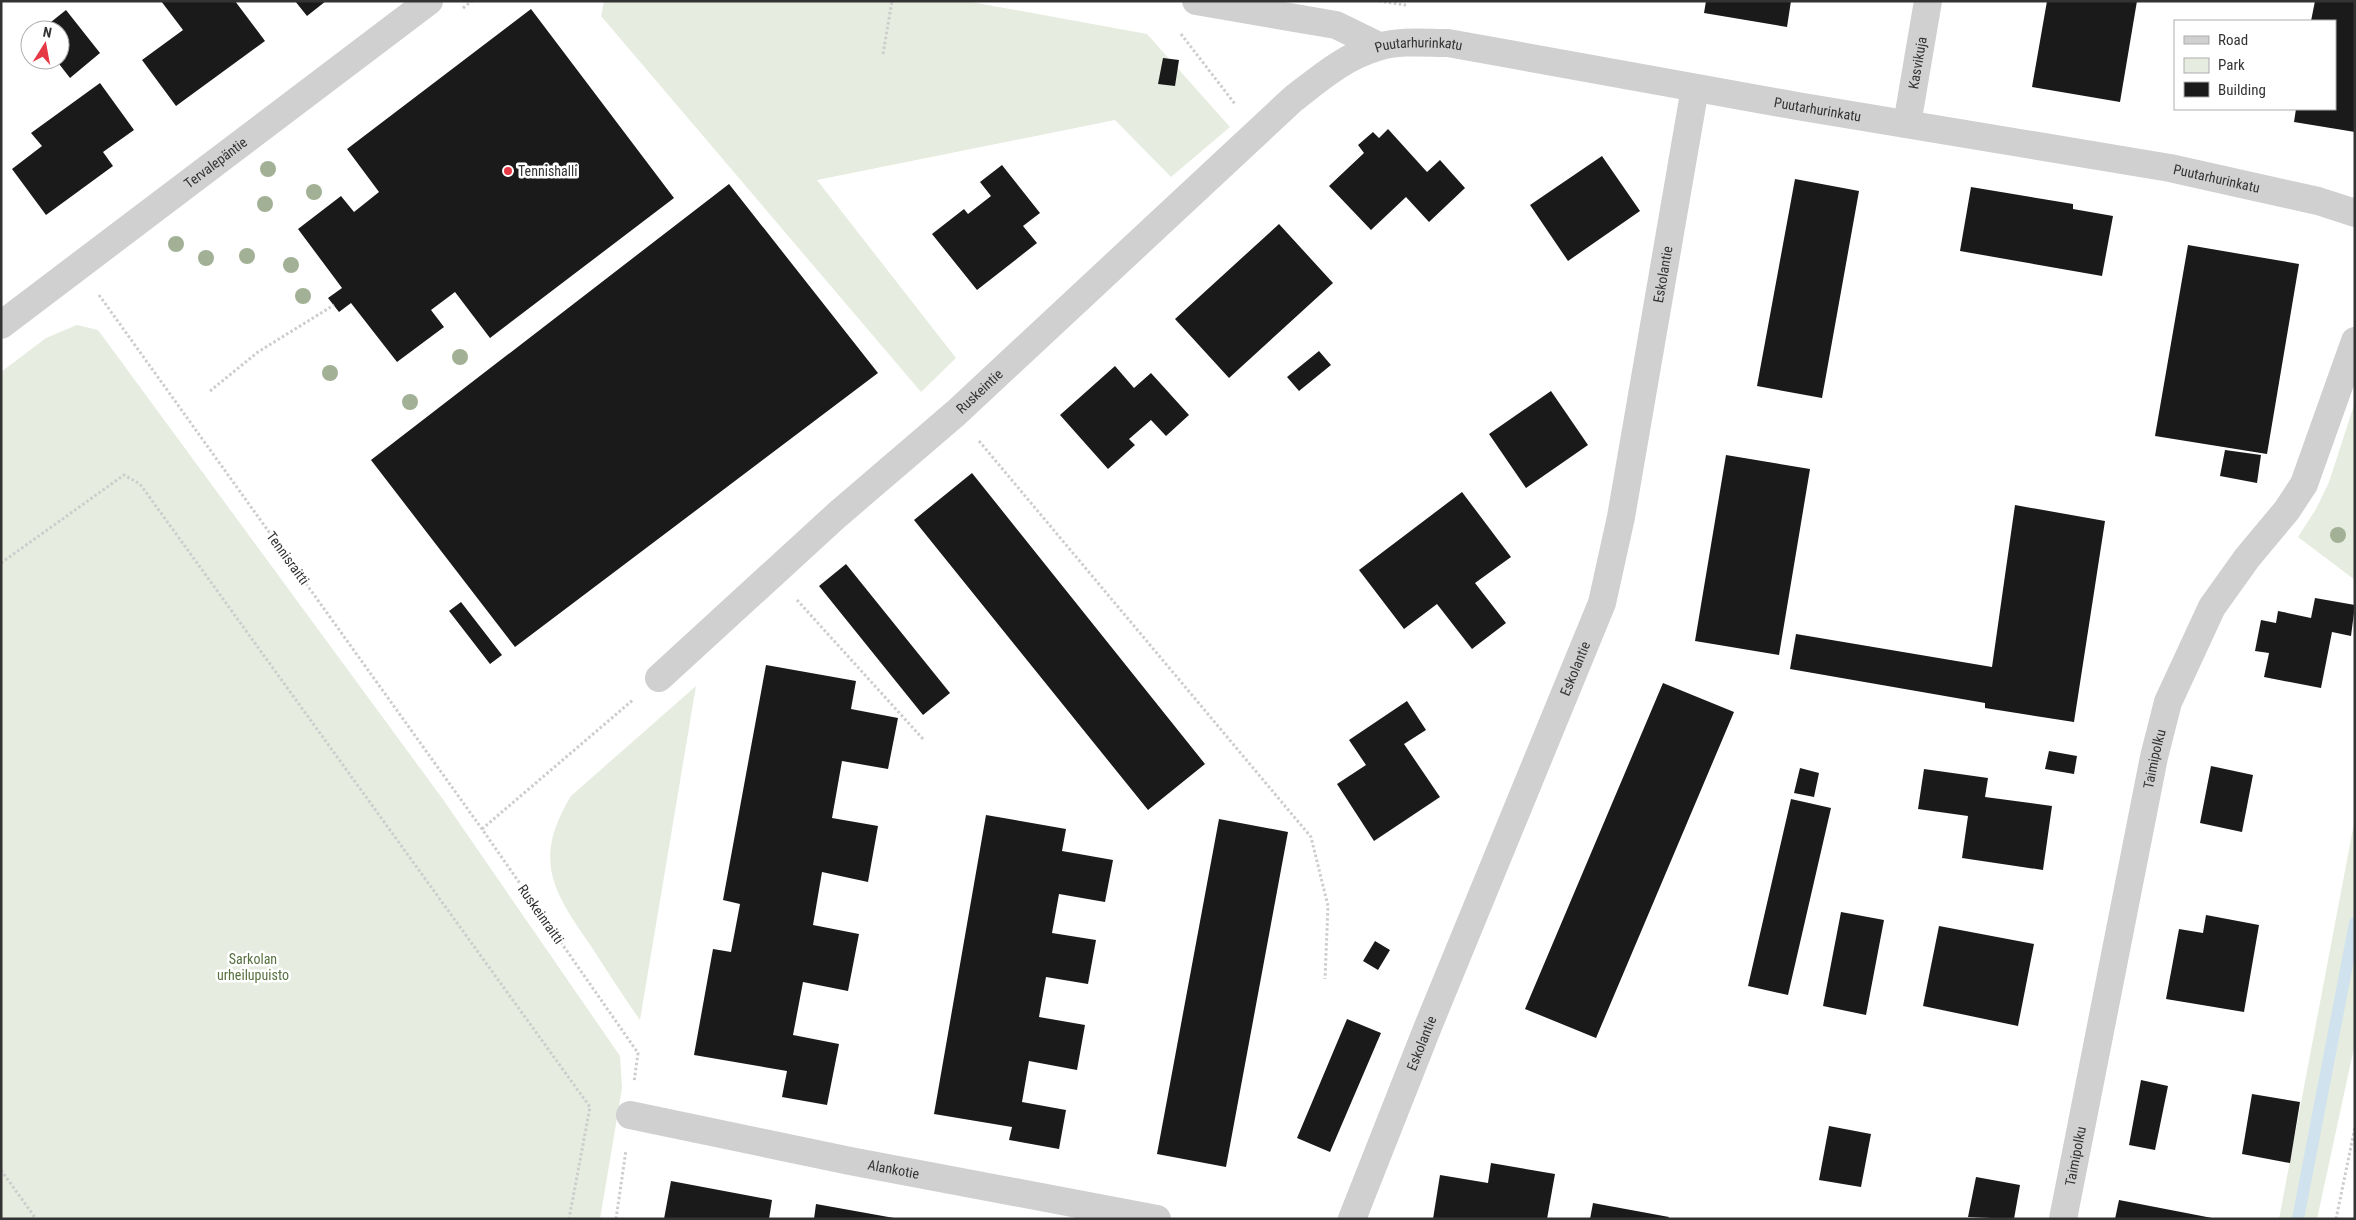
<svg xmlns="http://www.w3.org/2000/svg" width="2356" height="1220" font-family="'Roboto Condensed',sans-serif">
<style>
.green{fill:#e6ecdf}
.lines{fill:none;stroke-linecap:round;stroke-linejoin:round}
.stream{stroke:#cfe2ee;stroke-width:12}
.building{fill:#1a1a1a}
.path{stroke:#cdcdcd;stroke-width:3;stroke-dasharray:2.5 2.5;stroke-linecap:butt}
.minor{stroke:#d0d0d0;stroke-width:28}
.tree{fill:#a2b095}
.poi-dot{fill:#e63946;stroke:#fff;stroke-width:2}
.labels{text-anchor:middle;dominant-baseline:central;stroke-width:5;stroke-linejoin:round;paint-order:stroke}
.street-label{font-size:14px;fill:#333;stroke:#fff}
.poi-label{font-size:14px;fill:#333;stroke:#fff;text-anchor:start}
.park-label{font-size:14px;fill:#56703f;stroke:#fff}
</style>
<rect width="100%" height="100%" fill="#fff"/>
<path class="green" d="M604,1H966L1147,34L1230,127L1171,177L1115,120L817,180L956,358L921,392L601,16Z
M77,325L98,330L442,798L620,1056L622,1088L600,1219H1V372L46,338Z
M2355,402V580L2298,537L2316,509L2329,482Z
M696,686L640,1020C623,996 607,971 591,946C553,891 532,860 571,796Z
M2355,818V1043L2317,1219H2279Z"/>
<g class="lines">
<path class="stream" d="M2298,1219L2355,923"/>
</g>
<path class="building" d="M161,1H235L265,41L176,106L142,60L183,30Z
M295,1H326L307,16Z
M1706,1H1791L1787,27L1704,13Z
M2047,1H2137L2120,102L2032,87Z
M2315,1H2355V132L2294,122L2296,109H2335V21H2311Z
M531,9L674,198L490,338L455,292L431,310L444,327L397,362L351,303L339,312L328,298L342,288L298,229L341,196L354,212L379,192L347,149Z
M66,10L100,53L70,78L56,60H60V30H41Z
M1163,58L1179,60L1175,86L1158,84Z
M100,83L134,130L103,152L113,166L46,215L12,169L42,146L31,133Z
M1388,129L1427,172L1440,160L1465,188L1429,222L1406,197L1371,230L1329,186L1364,153L1358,145L1373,132L1379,138Z
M1602,156L1640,211L1568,261L1530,205Z
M1002,165L1040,213L1023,226L1037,243L977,290L932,234L964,209L968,214L991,196L980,182Z
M1795,179L1859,191L1822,398L1757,386Z
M729,184L878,373L515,647L371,460Z
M1971,187L2073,204V209L2113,216L2102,276L1960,251Z
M1279,224L1333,283L1229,378L1175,319Z
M2188,245L2299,264L2267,454L2155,436Z
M1319,351L1331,365L1299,391L1287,377Z
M1115,366L1134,388L1151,373L1189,415L1166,436L1151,420L1129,439L1135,445L1108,469L1060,415Z
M1551,391L1588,445L1526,488L1489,434Z
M2225,450L2261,455L2257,483L2220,476Z
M1726,455L1810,469L1779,655L1695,641Z
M972,473L1205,764L1148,810L914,520Z
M1462,492L1511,557L1475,583L1506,623L1472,649L1437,604L1404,629L1359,570Z
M2015,505L2105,521L2074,722L1985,708V703L1790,669L1796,634L1992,667Z
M846,564L950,693L923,715L819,586Z
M2315,598L2355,605L2351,636L2332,632L2321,688L2264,677L2269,653L2255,651L2261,620L2276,623L2278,611L2311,618Z
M461,602L502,655L490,664L449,611Z
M766,665L856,681L851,709L898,718L888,769L842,761L832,818L878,826L868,882L822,872L813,925L859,934L848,991L803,982L793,1035L839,1044L827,1105L782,1097L787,1071L694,1055L713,949L731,952L740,904L723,900Z
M1663,683L1734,712L1596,1038L1525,1009Z
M1407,701L1426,730L1404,744L1440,797L1374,841L1337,784L1366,765L1349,740Z
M2049,751L2077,756L2074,774L2045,769Z
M2211,766L2253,775L2242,832L2200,823Z
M1800,768L1819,773L1814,797L1794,793Z
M1924,769L1988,778L1985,797L2052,806L2043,870L1962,858L1968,816L1918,809Z
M1791,799L1831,808L1788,995L1748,986Z
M986,815L1066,829L1062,851L1113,860L1105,902L1059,894L1052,933L1096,940L1088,984L1046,977L1039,1017L1085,1025L1077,1070L1029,1061L1022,1102L1066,1110L1059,1149L1009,1140L1012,1127L934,1114Z
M1219,819L1288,832L1226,1167L1157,1154Z
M1841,912L1884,920L1866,1015L1823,1006Z
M2206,915L2259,925L2244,1012L2166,999L2179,929L2203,933Z
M1939,926L2034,944L2018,1026L1923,1006Z
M1375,941L1390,950L1378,970L1363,961Z
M1347,1019L1381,1033L1330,1152L1297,1138Z
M2141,1080L2168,1086L2155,1150L2129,1145Z
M2252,1094L2300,1102L2290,1163L2242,1154Z
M1829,1126L1871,1134L1861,1187L1819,1180Z
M1491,1163L1555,1174L1547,1219H1433L1440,1175L1488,1183Z
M1976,1177L2020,1185L2014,1219L1968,1217Z
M671,1181L772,1200L769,1219H664Z
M2119,1200L2212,1218V1219H2115Z
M1593,1203L1669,1217L1668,1219H1590Z
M816,1204L894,1218V1219H814Z"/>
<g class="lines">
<path class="path" d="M1379,1L1406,5
M463,8L472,1
M1181,34L1235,104
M883,54L892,1
M99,295L482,829L638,1053L634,1082
M210,391L258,352L334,305
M979,441L1311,837L1328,906L1325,979
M1,563L124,475L140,484L590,1107L569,1219
M797,600L923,739
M482,829L634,699
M1,1170L36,1219
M616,1219L626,1150
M2336,1219L2355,1127"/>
<g class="minor">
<path d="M1196,1L1336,25L1379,46"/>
<path id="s1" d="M1907,124L1928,1"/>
<path id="s2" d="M1,325L429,1"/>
<path id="s3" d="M659,678L837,515L956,413L1293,99C1319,79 1345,56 1378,47C1400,40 1426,43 1448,43L1797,106L2170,168L2318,201L2355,213"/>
<path id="s4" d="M630,1115L850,1161L1157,1219"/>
<path id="s5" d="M1352,1219L1429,1024L1602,603L1621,517L1695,88"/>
<path id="s6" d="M2063,1219L2154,757L2168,702L2212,607L2247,558L2287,510L2304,484L2355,341"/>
</g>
</g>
<g class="tree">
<circle cx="268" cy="169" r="8"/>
<circle cx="314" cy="192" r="8"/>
<circle cx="265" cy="204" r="8"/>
<circle cx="176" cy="244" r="8"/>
<circle cx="247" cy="256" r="8"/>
<circle cx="206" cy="258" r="8"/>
<circle cx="291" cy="265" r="8"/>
<circle cx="303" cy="296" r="8"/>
<circle cx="460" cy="357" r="8"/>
<circle cx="330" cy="373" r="8"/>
<circle cx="410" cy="402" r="8"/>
<circle cx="2338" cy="535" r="8"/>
</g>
<circle class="poi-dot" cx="508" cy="171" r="5"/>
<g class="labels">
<g class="street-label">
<text stroke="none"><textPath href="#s3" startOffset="1000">Puutarhurinkatu</textPath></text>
<text stroke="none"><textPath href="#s1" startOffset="62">Kasvikuja</textPath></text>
<text stroke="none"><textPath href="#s3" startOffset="1405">Puutarhurinkatu</textPath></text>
<text stroke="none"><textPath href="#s2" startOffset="269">Tervalepäntie</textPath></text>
<text stroke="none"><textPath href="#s3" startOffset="1810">Puutarhurinkatu</textPath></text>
<text stroke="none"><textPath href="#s5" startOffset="999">Eskolantie</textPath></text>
<text stroke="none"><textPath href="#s3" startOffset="430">Ruskeintie</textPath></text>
<text transform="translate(288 558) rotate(54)">Tennisraitti</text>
<text stroke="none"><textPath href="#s5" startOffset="594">Eskolantie</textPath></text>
<text stroke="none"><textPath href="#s6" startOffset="469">Taimipolku</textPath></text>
<text transform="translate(541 914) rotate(55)">Ruskeinraitti</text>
<text stroke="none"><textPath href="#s5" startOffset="189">Eskolantie</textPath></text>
<text stroke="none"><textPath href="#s6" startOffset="64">Taimipolku</textPath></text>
<text stroke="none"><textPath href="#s4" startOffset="269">Alankotie</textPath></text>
</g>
<g class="poi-label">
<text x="518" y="171">Tennishalli</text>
</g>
<g class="park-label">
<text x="253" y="959">Sarkolan<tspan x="253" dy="16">urheilupuisto</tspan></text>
</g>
</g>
<rect width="2356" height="1220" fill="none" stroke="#333333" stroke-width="5"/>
<rect x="2174" y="20" width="162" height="90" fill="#ffffff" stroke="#adadad"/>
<rect x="2184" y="36" width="25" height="8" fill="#d0d0d0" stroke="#adadad"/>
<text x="2218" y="45" font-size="15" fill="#333333">Road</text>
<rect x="2184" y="58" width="25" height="15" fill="#e6ecdf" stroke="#adadad"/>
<text x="2218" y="70" font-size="15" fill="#333333">Park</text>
<rect x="2184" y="82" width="25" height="15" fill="#1a1a1a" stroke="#adadad"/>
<text x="2218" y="95" font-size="15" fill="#333333">Building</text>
<g transform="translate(45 45) rotate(11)"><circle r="24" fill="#ffffff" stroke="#adadad"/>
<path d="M0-4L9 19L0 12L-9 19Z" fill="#e63946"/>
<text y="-8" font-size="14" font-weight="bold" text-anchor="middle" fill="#333333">N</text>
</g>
</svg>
